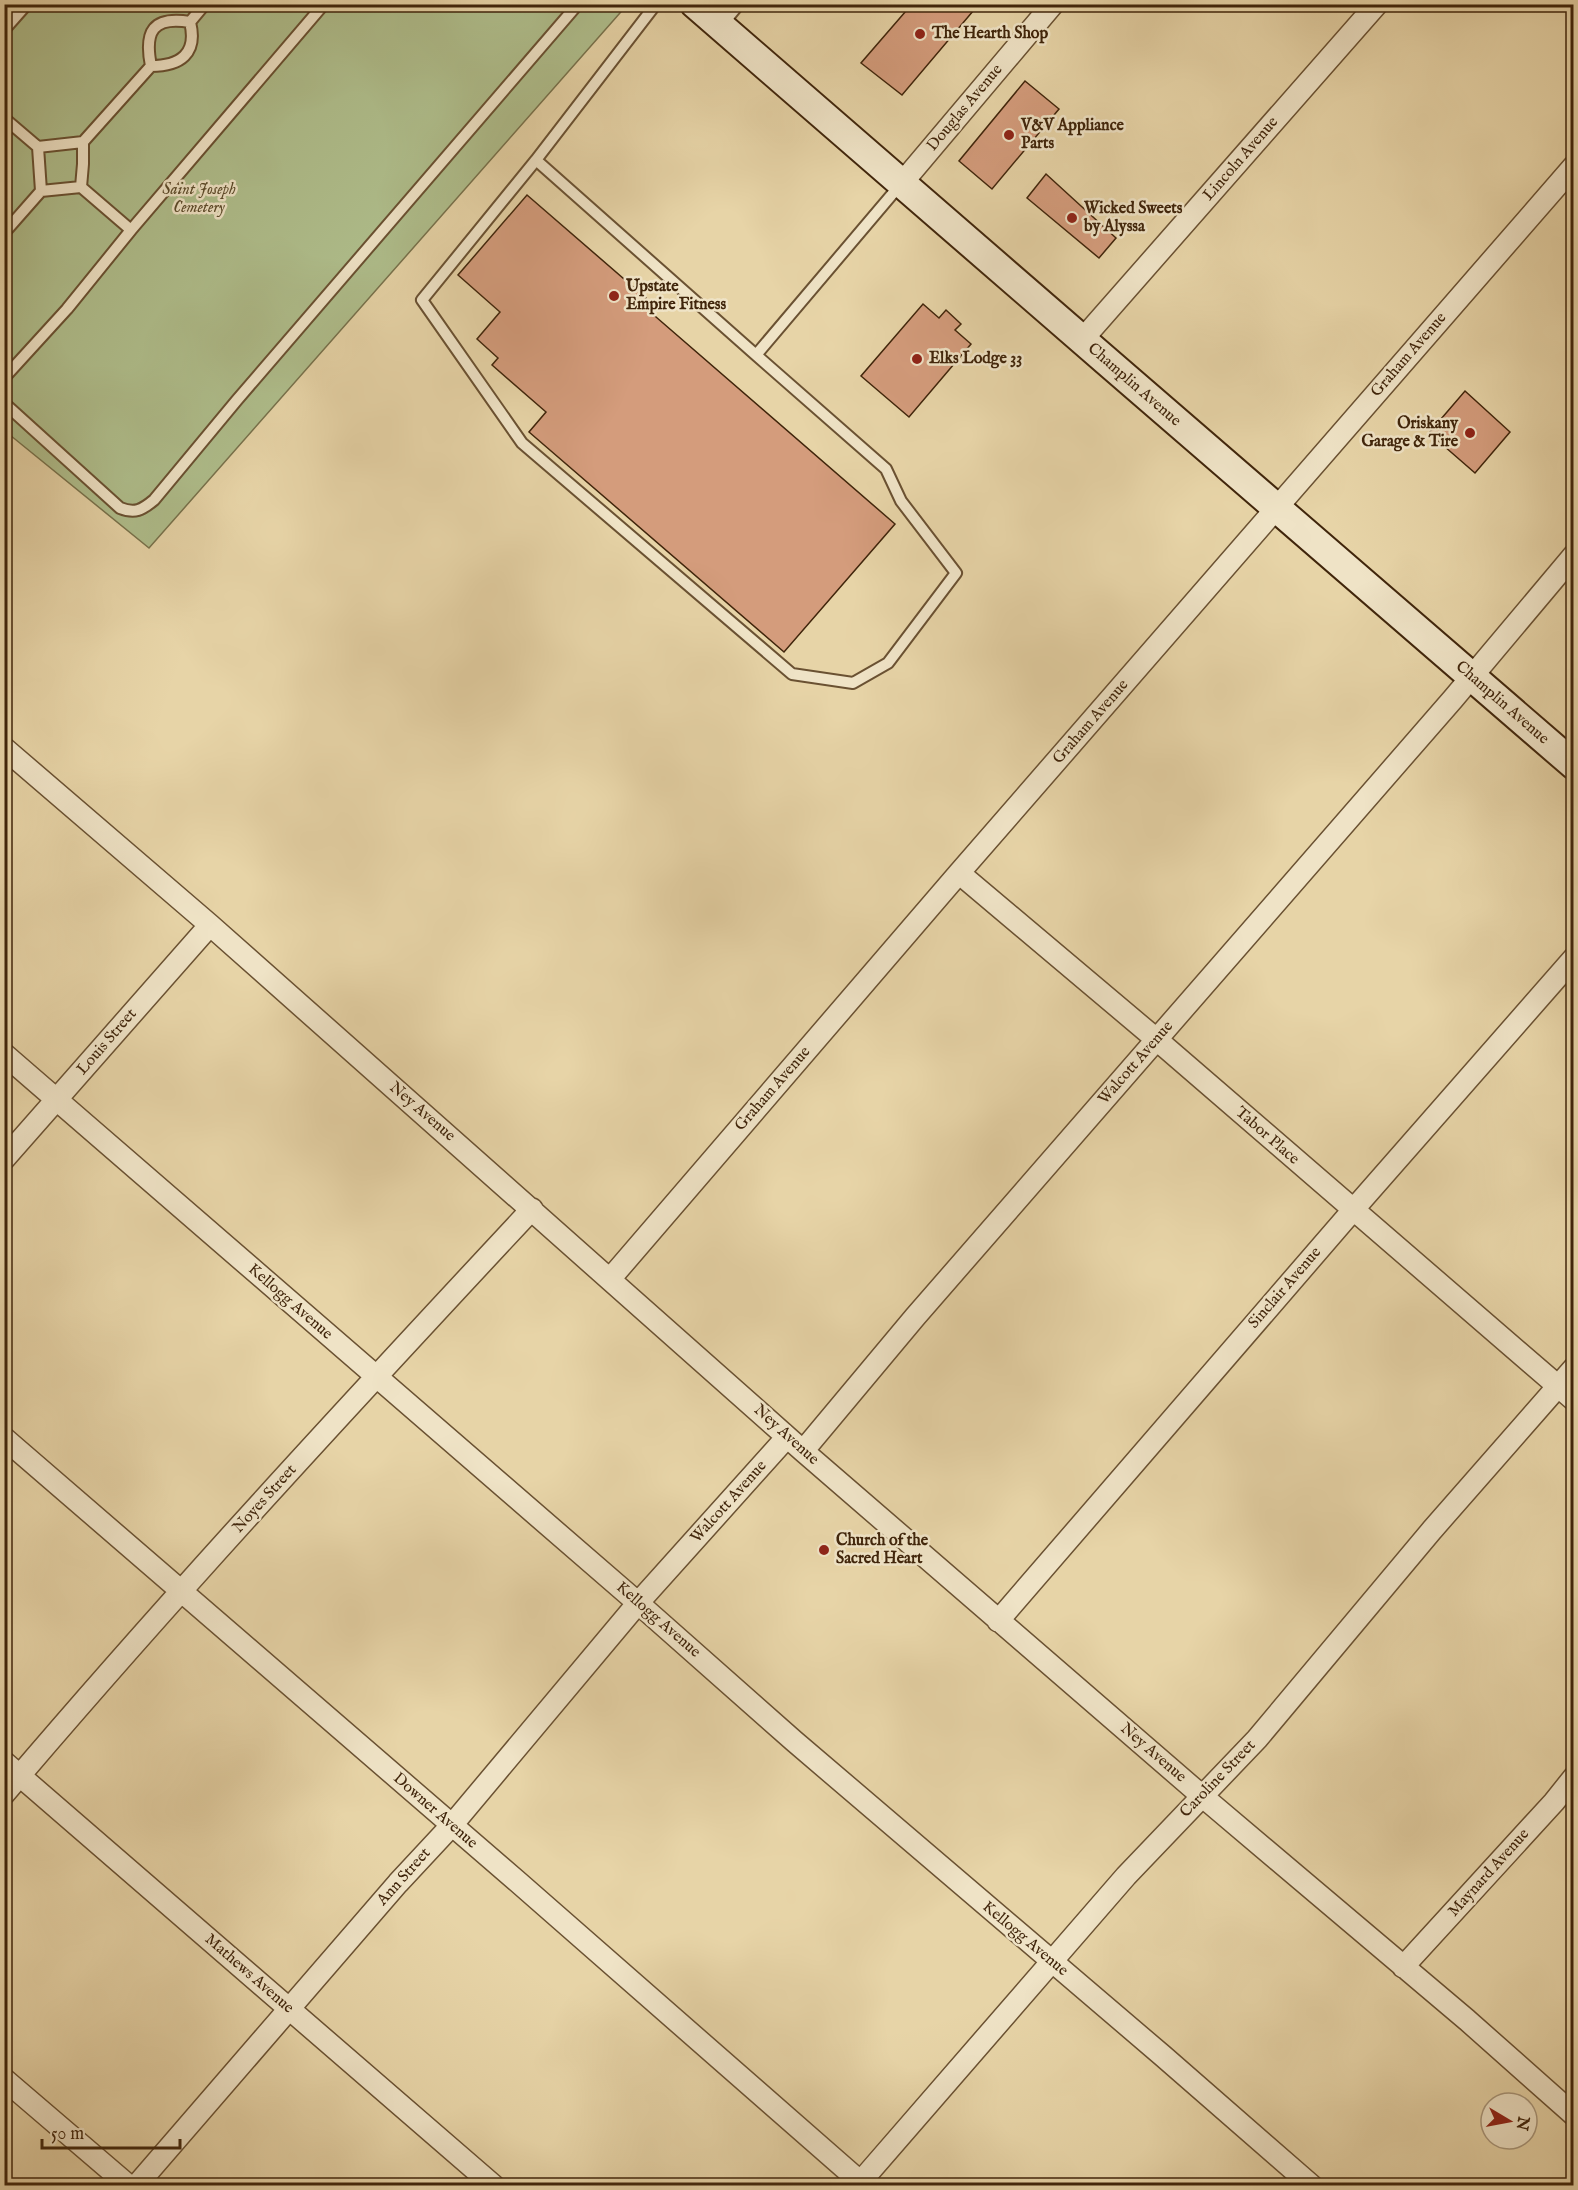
<svg xmlns="http://www.w3.org/2000/svg" width="1578" height="2190" font-family="'IM FELL English',serif">
<style>
.green{fill:#afbe8c;stroke:#78724c;stroke-width:1.5}
.building{fill:#d49c7c;stroke:#40250b;stroke-width:1.5}
.lines{fill:none;stroke-linecap:round;stroke-linejoin:round}
.lane-casing{stroke:#6a5132;stroke-width:14}
.street-casing{stroke:#6a5132;stroke-width:24}
.secondary-casing{stroke:#40250b;stroke-width:32}
.lane{stroke:#efe3c6;stroke-width:10}
.street{stroke:#efe3c6;stroke-width:21}
.secondary{stroke:#efe3c6;stroke-width:28}
.poi-dot{fill:#8f2418;stroke:#efe3c6;stroke-width:2}
.labels{text-anchor:middle;dominant-baseline:central;stroke-width:5;stroke-linejoin:round;paint-order:stroke}
.poi-label{font-size:16px;font-weight:bold;fill:#40250b;stroke:#efe3c6;text-anchor:start}
.street-label{font-size:16px;fill:#40250b;stroke:#efe3c6}
.park-label{font-size:16px;font-style:italic;fill:#5c4b2b;stroke:#efe3c6}
</style>
<rect width="100%" height="100%" fill="#e7d4a7"/>
<filter id="stains"><feTurbulence type="fractalNoise" baseFrequency=".00333" numOctaves="4"/><feColorMatrix values="0 0 0 0 .2 0 0 0 0 .09 0 0 0 0 .02 0 0 0 .5 -.17"/></filter>
<radialGradient id="worn" r=".72"><stop offset=".6" stop-color="#630" stop-opacity="0"/><stop offset="1" stop-color="#630" stop-opacity=".3"/></radialGradient>
<path class="green" d="M4,5H627L149,548L5,431Z"/>
<path class="building" d="M912,4H979L902,95L861,63Z
M1025,81L1059,109L992,189L959,161Z
M1046,174L1116,238L1099,258L1027,198Z
M527,195L646,298L641,304L895,524L784,652L529,432L546,412L492,365L498,358L477,339L500,312L458,275Z
M923,304L939,318L946,310L961,324L955,330L971,344L909,417L861,376Z
M1465,391L1510,432L1475,473L1429,433Z"/>
<g class="lines">
<defs>
<path id="lane" d="M656,4L536,160L756,355L900,185
M190,22L205,4
M721,26L739,4
M4,30L27,4
M4,118L38,147L41,191L81,187L131,230L324,4
M83,142L151,66C180,66 198,54 190,22C153,16 144,31 151,66
M38,147L83,142V164L81,187
M536,160L422,300L522,443L792,674L853,683L888,663L956,573L901,501L886,469L756,355
M4,233L41,191
M4,378L67,309L131,230
M4,403L120,508C135,514 142,510 154,500L237,400L578,4"/>
<path id="street" d="M902,183L1053,4
M1081,341L1377,4
M4,748L210,925L803,1451L1202,1796L1467,2020L1574,2115
M959,873L1156,1039L1574,1400
M4,1054L638,1603L794,1741L1163,2056L1312,2186
M4,1159L210,925
M610,1279L959,873L1574,166
M4,1438L518,1882L865,2186
M803,1451L915,1317L1453,699L1574,555
M998,1621L1353,1210L1574,958
M4,1762L494,2186
M4,1794C174,1594 353,1401 532,1209
M1403,1967L1554,1802L1574,1777
M4,2079L129,2186
M136,2186L398,1883L452,1825L638,1603L787,1437
M857,2186L1126,1876L1257,1739L1432,1530L1574,1368"/>
<path id="secondary" d="M695,4C988,258 1280,512 1574,765"/>
</defs>
<use href="#lane" class="lane-casing"/>
<use href="#street" class="street-casing"/>
<use href="#secondary" class="secondary-casing"/>
<use href="#lane" class="lane"/>
<use href="#street" class="street"/>
<use href="#secondary" class="secondary"/>
</g>
<g class="poi-dot">
<circle cx="920" cy="34" r="6"/>
<circle cx="1009" cy="135" r="6"/>
<circle cx="1072" cy="218" r="6"/>
<circle cx="614" cy="296" r="6"/>
<circle cx="917" cy="359" r="6"/>
<circle cx="1470" cy="433" r="6"/>
<circle cx="824" cy="1550" r="6"/>
</g>
<g class="labels">
<g class="poi-label">
<text x="932" y="34">The Hearth Shop</text>
<text x="1021" y="126">V&amp;V Appliance<tspan x="1021" dy="18">Parts</tspan></text>
<text x="1084" y="209">Wicked Sweets<tspan x="1084" dy="18">by Alyssa</tspan></text>
<text x="626" y="287">Upstate<tspan x="626" dy="18">Empire Fitness</tspan></text>
<text x="929" y="359">Elks Lodge 33</text>
<text x="1458" y="424" text-anchor="end">Oriskany<tspan x="1458" dy="18">Garage &amp; Tire</tspan></text>
<text x="836" y="1541">Church of the<tspan x="836" dy="18">Sacred Heart</tspan></text>
</g>
<g class="street-label">
<text transform="translate(965 108) rotate(-50)">Douglas Avenue</text>
<text transform="translate(1241 159) rotate(-49)">Lincoln Avenue</text>
<text transform="translate(1409 355) rotate(-49)">Graham Avenue</text>
<text transform="translate(1134 385) rotate(41)">Champlin Avenue</text>
<text transform="translate(1502 703) rotate(41)">Champlin Avenue</text>
<text transform="translate(1091 722) rotate(-49)">Graham Avenue</text>
<text transform="translate(107 1042) rotate(-49)">Louis Street</text>
<text transform="translate(1136 1063) rotate(-49)">Walcott Avenue</text>
<text transform="translate(773 1089) rotate(-49)">Graham Avenue</text>
<text transform="translate(422 1112) rotate(41)">Ney Avenue</text>
<text transform="translate(1267 1136) rotate(41)">Tabor Place</text>
<text transform="translate(1285 1288) rotate(-49)">Sinclair Avenue</text>
<text transform="translate(290 1302) rotate(41)">Kellogg Avenue</text>
<text transform="translate(786 1435) rotate(42)">Ney Avenue</text>
<text transform="translate(265 1499) rotate(-48)">Noyes Street</text>
<text transform="translate(729 1502) rotate(-48)">Walcott Avenue</text>
<text transform="translate(658 1620) rotate(41)">Kellogg Avenue</text>
<text transform="translate(1153 1753) rotate(41)">Ney Avenue</text>
<text transform="translate(1218 1779) rotate(-46)">Caroline Street</text>
<text transform="translate(435 1811) rotate(41)">Downer Avenue</text>
<text transform="translate(1489 1873) rotate(-48)">Maynard Avenue</text>
<text transform="translate(404 1877) rotate(-48)">Ann Street</text>
<text transform="translate(1025 1939) rotate(40)">Kellogg Avenue</text>
<text transform="translate(249 1974) rotate(41)">Mathews Avenue</text>
</g>
<g class="park-label">
<text x="199" y="190">Saint Joseph<tspan x="199" dy="18">Cemetery</tspan></text>
</g>
</g>
<rect width="1578" height="2190" fill="none" stroke="#e7d4a7" stroke-width="24"/>
<rect x="6" y="6" width="1566" height="2178" fill="none" stroke="#40250b" stroke-width="3"/>
<rect x="12" y="12" width="1554" height="2166" fill="none" stroke="#40250b" stroke-width="1.5"/>
<g transform="translate(1509 2121) rotate(100)"><circle r="28" fill="#efe3c6" stroke="#a9977b" stroke-width="1.5"/>
<path d="M0-4.5L10 22L0 15L-10 22Z" fill="#8f2418"/>
<text y="-9" font-size="16" font-weight="bold" text-anchor="middle" fill="#40250b">N</text>
</g>
<path d="M42 2139v9h138v-9" fill="none" stroke="#40250b" stroke-width="3"/>
<text x="51" y="2139" font-size="18" fill="#40250b" stroke="#efe3c6" stroke-width="4.5" paint-order="stroke">50 m</text>
<rect width="100%" height="100%" filter="url(#stains)"/>
<rect width="100%" height="100%" fill="url(#worn)"/>
</svg>
